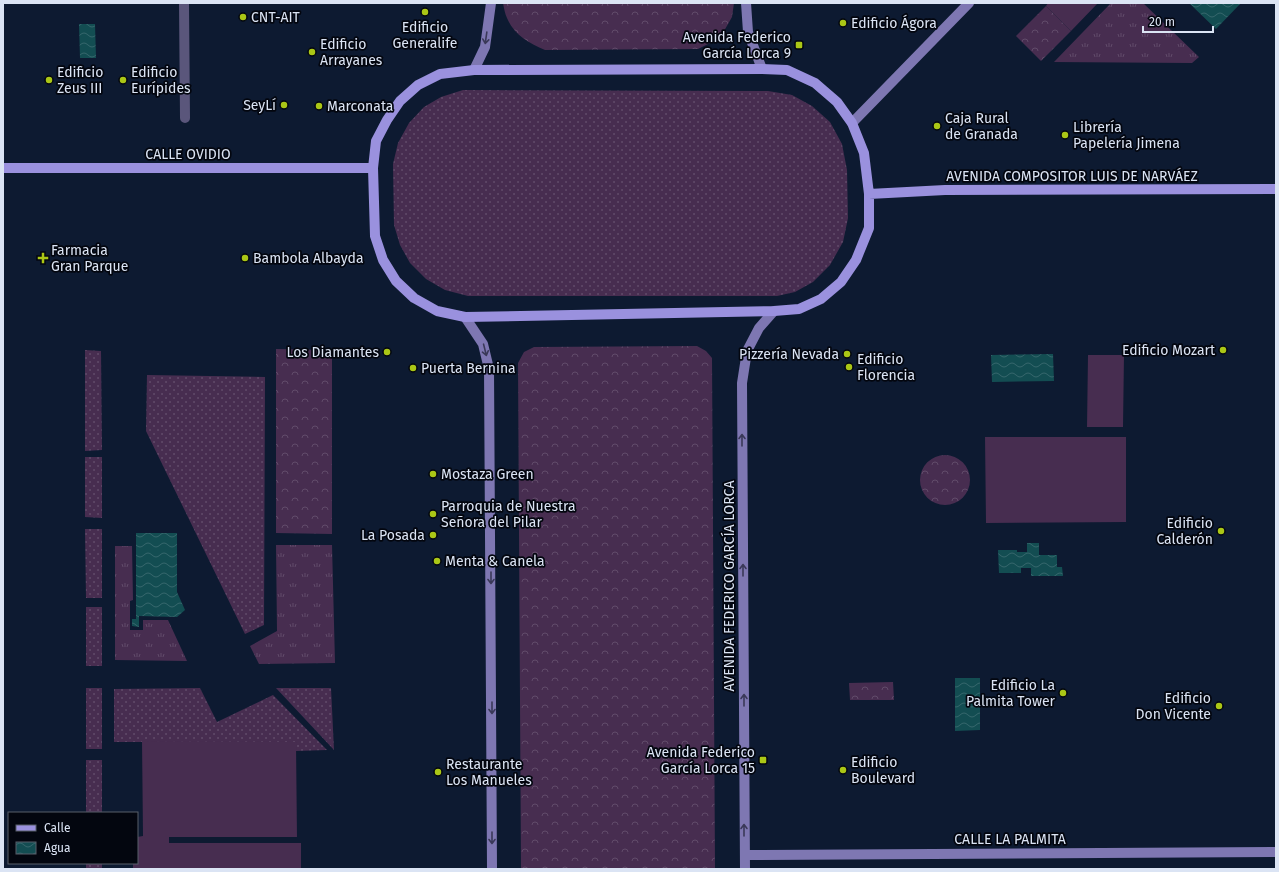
<svg xmlns="http://www.w3.org/2000/svg" width="1279" height="872" font-family="'Fira Sans',sans-serif">
<style>
.grass{fill:url(#grass-tufts)}
.forest{fill:url(#forest-crowns)}
.garden{fill:url(#garden-dots)}
.pitch{fill:#472d50}
.water{fill:url(#water-waves)}
.lines{fill:none;stroke-linecap:round;stroke-linejoin:round}
.street{stroke:#5a567b;stroke-width:10}
.secondary{stroke:#7e77b2;stroke-width:10}
.primary{stroke:#9a91de;stroke-width:10}
.oneway{stroke:#3a3958}
.poi-dot{fill:#abc716;stroke:#03060f;stroke-width:1.5}
.labels{text-anchor:middle;dominant-baseline:central;stroke-width:3.5;stroke-linejoin:round;paint-order:stroke}
.poi-label{font-size:14px;fill:#dbe4f4;stroke:#03060f;text-anchor:start}
.street-label{font-size:14px;fill:#dbe4f4;stroke:#03060f}
</style>
<defs>
<pattern id="grass-tufts" width="24" height="20" patternUnits="userSpaceOnUse"><rect width="24" height="20" fill="#472d50"/><path d="M3 7l-1-3M5 7V3M7 7l1-3M15 17l-1-3M17 17v-4M19 17l1-3" fill="none" stroke="#614b6a"/></pattern>
<pattern id="forest-crowns" width="20" height="18" patternUnits="userSpaceOnUse"><rect width="20" height="18" fill="#472d50"/><path d="M2 6a3 3 0 1 1 6 0M12 15a3 3 0 1 1 6 0" fill="none" stroke="#614b6a"/></pattern>
<pattern id="garden-dots" width="8" height="8" patternUnits="userSpaceOnUse"><rect width="8" height="8" fill="#472d50"/><path d="M2 2h.1M6 6h.1" fill="none" stroke="#614b6a" stroke-width="1.8" stroke-linecap="round"/></pattern>
<pattern id="water-waves" width="16" height="10" patternUnits="userSpaceOnUse"><rect width="16" height="10" fill="#134d52"/><path d="M0 5q4-4 8 0t8 0" fill="none" stroke="#35666c"/></pattern>
</defs>
<rect width="100%" height="100%" fill="#0d1a31"/>
<path class="grass" d="M1111,3H1143L1199,57L1192,63L1054,62Z
M276,545H332L335,663L259,664L250,646L277,631Z
M115,546H132L133,600L130,601V630H143V620H168L187,661L115,660Z"/>
<path class="forest" d="M503,3H734L732,17L724,31L712,42L698,49L545,50C529,43 514,35 507,18C505,14 504,8 503,3Z
M1046,6L1071,31L1041,61L1016,36Z
M697,346L706,351L712,358L715,869H521L518,363L524,352L534,347Z
M276,349L332,350V534L276,533Z
M920 480a25 25 0 1 1 50 0a25 25 0 1 1-50 0Z
M893,682L894,700H850L849,683Z"/>
<path class="garden" d="M463,90L768,91L792,95L812,106L830,122L842,144L847,170L848,218L843,242L830,265L813,282L795,292L777,296H468L445,290L426,279L410,263L400,245L394,225L393,164L398,143L409,123L424,107L441,97Z
M85,350L101,351L102,450L85,451Z
M147,375L265,377L264,625L245,634L146,431Z
M85,457H102V518L85,517Z
M85,529H102V598H86Z
M86,607H102V666H86Z
M86,688H102V749H86Z
M200,688L217,722L273,695L327,750L296,751V742H114V689Z
M276,688H331L334,750Z
M86,760H102V813H86Z
M86,863H102V869H86Z"/>
<path class="pitch" d="M1048,3H1098L1071,31L1046,6Z
M1088,355H1124L1123,427H1087Z
M985,437H1126V522L986,523Z
M142,741L296,742L297,837H169V843H301V869H133V863H137V837L143,836Z"/>
<path class="water" d="M1189,3H1238L1240,4L1216,29Z
M79,24H95L96,58H80Z
M1053,354L1054,381L992,382L991,355Z
M136,533H177V592L185,610L177,617L139,616V627L132,626V619H136Z
M1027,543H1039V555H1057V567H1062L1063,576H1031V568H1021V573H999L998,550H1017V552H1027Z
M955,678H980V730L955,731Z"/>
<g class="lines">
<path class="street" d="M184,3L185,118"/>
<path class="secondary" d="M746,3L748,32L762,69
M474,70L485,47L491,3
M852,123L969,3
M465,317L483,344L489,369L492,869
M745,855L1276,852
M745,869L742,383L747,351L759,328L774,311"/>
<path class="primary" d="M762,69L787,70L815,83L837,102L852,123L864,153L869,194V228L856,260L841,282L821,299L799,309L774,311L465,317L437,311L414,298L396,281L383,260L375,236L373,168L376,141L387,120L400,101L418,85L440,74L474,70Z
M3,168H373
M869,194L945,190L1276,189"/>
</g>
<defs><path id="oneway-shaft" d="M-6 0H5M1.5-3L5.5 0L1.5 3" fill="none" stroke-width="1.6" stroke-linecap="round" stroke-linejoin="round"/></defs>
<g class="oneway">
<use href="#oneway-shaft" transform="translate(486 38) rotate(98)"/>
<use href="#oneway-shaft" transform="translate(485 350) rotate(76)"/>
<use href="#oneway-shaft" transform="translate(742 440) rotate(-90)"/>
<use href="#oneway-shaft" transform="translate(743 570) rotate(-90)"/>
<use href="#oneway-shaft" transform="translate(491 578) rotate(90)"/>
<use href="#oneway-shaft" transform="translate(744 700) rotate(-90)"/>
<use href="#oneway-shaft" transform="translate(492 708) rotate(90)"/>
<use href="#oneway-shaft" transform="translate(744 830) rotate(-90)"/>
<use href="#oneway-shaft" transform="translate(492 838) rotate(90)"/>
</g>
<g class="poi-dot">
<circle cx="425" cy="12" r="4"/>
<circle cx="243" cy="17" r="4"/>
<circle cx="843" cy="23" r="4"/>
<rect x="795" y="41" width="8" height="8" rx="2"/>
<circle cx="312" cy="52" r="4"/>
<circle cx="49" cy="80" r="4"/>
<circle cx="123" cy="80" r="4"/>
<circle cx="284" cy="105" r="4"/>
<circle cx="319" cy="106" r="4"/>
<circle cx="937" cy="126" r="4"/>
<circle cx="1065" cy="135" r="4"/>
<path d="M41 252h4v4h4v4h-4v4h-4v-4h-4v-4h4z"/>
<circle cx="245" cy="258" r="4"/>
<circle cx="1223" cy="350" r="4"/>
<circle cx="387" cy="352" r="4"/>
<circle cx="847" cy="354" r="4"/>
<circle cx="849" cy="367" r="4"/>
<circle cx="413" cy="368" r="4"/>
<circle cx="433" cy="474" r="4"/>
<circle cx="433" cy="514" r="4"/>
<circle cx="1221" cy="531" r="4"/>
<circle cx="433" cy="535" r="4"/>
<circle cx="437" cy="561" r="4"/>
<circle cx="1063" cy="693" r="4"/>
<circle cx="1219" cy="706" r="4"/>
<rect x="759" y="756" width="8" height="8" rx="2"/>
<circle cx="843" cy="770" r="4"/>
<circle cx="438" cy="772" r="4"/>
</g>
<g class="labels">
<g class="poi-label">
<text x="251" y="17">CNT-AIT</text>
<text x="851" y="23">Edificio Ágora</text>
<text x="425" y="27" text-anchor="middle">Edificio<tspan x="425" dy="16">Generalife</tspan></text>
<text x="791" y="37" text-anchor="end">Avenida Federico<tspan x="791" dy="16">García Lorca 9</tspan></text>
<text x="320" y="44">Edificio<tspan x="320" dy="16">Arrayanes</tspan></text>
<text x="57" y="72">Edificio<tspan x="57" dy="16">Zeus III</tspan></text>
<text x="131" y="72">Edificio<tspan x="131" dy="16">Eurípides</tspan></text>
<text x="276" y="105" text-anchor="end">SeyLí</text>
<text x="327" y="106">Marconata</text>
<text x="945" y="118">Caja Rural<tspan x="945" dy="16">de Granada</tspan></text>
<text x="1073" y="127">Librería<tspan x="1073" dy="16">Papelería Jimena</tspan></text>
<text x="51" y="250">Farmacia<tspan x="51" dy="16">Gran Parque</tspan></text>
<text x="253" y="258">Bambola Albayda</text>
<text x="1215" y="350" text-anchor="end">Edificio Mozart</text>
<text x="379" y="352" text-anchor="end">Los Diamantes</text>
<text x="839" y="354" text-anchor="end">Pizzería Nevada</text>
<text x="857" y="359">Edificio<tspan x="857" dy="16">Florencia</tspan></text>
<text x="421" y="368">Puerta Bernina</text>
<text x="441" y="474">Mostaza Green</text>
<text x="441" y="506">Parroquia de Nuestra<tspan x="441" dy="16">Señora del Pilar</tspan></text>
<text x="1213" y="523" text-anchor="end">Edificio<tspan x="1213" dy="16">Calderón</tspan></text>
<text x="425" y="535" text-anchor="end">La Posada</text>
<text x="445" y="561">Menta &amp; Canela</text>
<text x="1055" y="685" text-anchor="end">Edificio La<tspan x="1055" dy="16">Palmita Tower</tspan></text>
<text x="1211" y="698" text-anchor="end">Edificio<tspan x="1211" dy="16">Don Vicente</tspan></text>
<text x="755" y="752" text-anchor="end">Avenida Federico<tspan x="755" dy="16">García Lorca 15</tspan></text>
<text x="851" y="762">Edificio<tspan x="851" dy="16">Boulevard</tspan></text>
<text x="446" y="764">Restaurante<tspan x="446" dy="16">Los Manueles</tspan></text>
</g>
<g class="street-label">
<text x="188" y="154">CALLE OVIDIO</text>
<text x="1072" y="176">AVENIDA COMPOSITOR LUIS DE NARVÁEZ</text>
<text transform="translate(729 586) rotate(-90)">AVENIDA FEDERICO GARCÍA LORCA</text>
<text x="1010" y="839">CALLE LA PALMITA</text>
</g>
</g>
<rect width="1279" height="872" fill="none" stroke="#dbe4f4" stroke-width="8"/>
<rect x="8" y="812" width="130" height="52" fill="#03060f" stroke="#595f6b"/>
<rect x="16" y="825" width="20" height="6" fill="#9a91de" stroke="#595f6b"/>
<text x="44" y="832" font-size="12" fill="#dbe4f4">Calle</text>
<rect x="16" y="842" width="20" height="12" fill="url(#water-waves)" stroke="#595f6b"/>
<text x="44" y="852" font-size="12" fill="#dbe4f4">Agua</text>
<path d="M1143 26v6h70v-6" fill="none" stroke="#dbe4f4" stroke-width="2"/>
<text x="1149" y="26" font-size="12" fill="#dbe4f4" stroke="#03060f" stroke-width="3" paint-order="stroke">20 m</text>
</svg>
